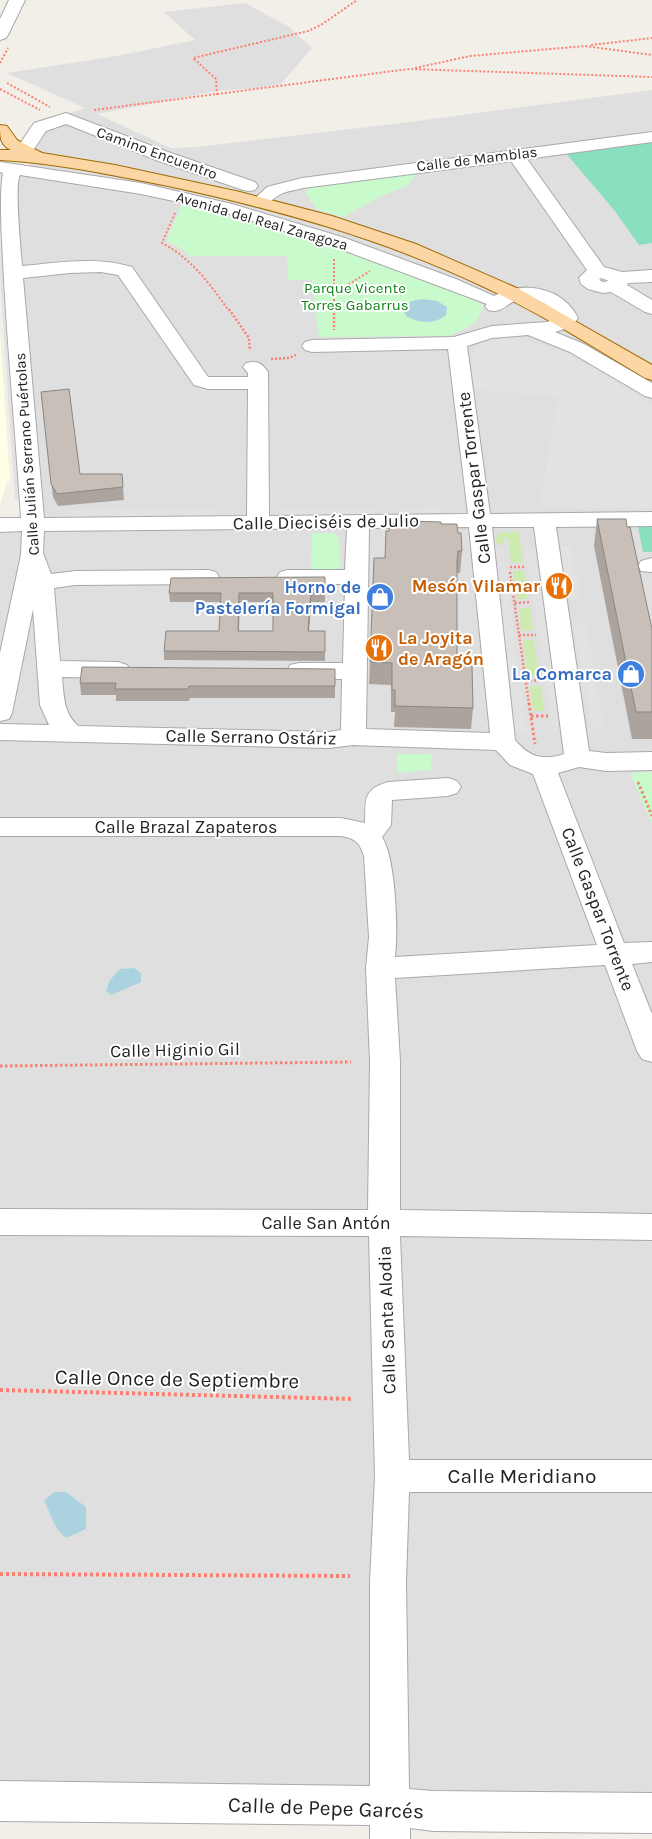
<svg xmlns="http://www.w3.org/2000/svg" width="652" height="1839" font-family="Karla,sans-serif">
<style>
.residential{fill:#e0dfdf}
.education{fill:#ffffe5}
.grass{fill:#cdebb0}
.park{fill:#c8facc}
.pitch{fill:#88e0be}
.parking{fill:#e2e2e2}
.water{fill:#aad3df}
.lines{fill:none;stroke-linecap:round;stroke-linejoin:round}
.minor-casing{stroke:#a9a9a9;stroke-width:2}
.major-casing{stroke:#a06b00;stroke-width:2}
.path-far3{stroke:#fa8072;stroke-width:2;stroke-dasharray:2 2;stroke-linecap:butt}
.path-far2{stroke:#fa8072;stroke-width:2.5;stroke-dasharray:2 2;stroke-linecap:butt}
.path-far1{stroke:#fa8072;stroke-width:3;stroke-dasharray:2.5 2.5;stroke-linecap:butt}
.path{stroke:#fa8072;stroke-width:4;stroke-dasharray:3 3;stroke-linecap:butt}
.minor{fill:#fff;fill-rule:evenodd}
.major{fill:#fcd6a4;fill-rule:evenodd}
.wall{fill:#aba49e;fill-rule:evenodd}
.shaded-wall{fill:#8b8681}
.building{fill:#c7bfb8;stroke:#8b8681;fill-rule:evenodd}
.labels{text-anchor:middle;dominant-baseline:central;stroke-width:4;stroke-linejoin:round;paint-order:stroke}
.far-street-label{font-size:15px;fill:#222;stroke:#fff}
.far-park-label{font-size:15px;fill:#0c8416;stroke:#fff}
.street-label{font-size:18px;fill:#222;stroke:#fff}
.food-label{font-size:18px;font-weight:bold;fill:#c56008;stroke:#fff;text-anchor:end}
.shop-label{font-size:18px;font-weight:bold;fill:#366cbe;stroke:#fff;text-anchor:end}
.near-street-label{font-size:21px;fill:#222;stroke:#fff}
</style>
<rect width="100%" height="100%" fill="#f2efe9"/>
<path class="residential" d="M245,3L289,27L312,48L281,84L259,88L216,91L97,114L171,148L197,147L402,123L652,90V1792L484,1795L0,1788V522L27,520L14,321L0,173L30,165L33,124L85,108L7,73L117,56L195,40L164,12Z"/>
<path class="education" d="M0,333L10,481L7,482L0,504Z"/>
<path class="grass" d="M519,531L523,563L511,562L508,538H504V544L496,543L495,539L500,533Z
M513,571H524L528,599H517Z
M519,608H530L533,630L521,631Z
M523,640H534L539,676H527Z
M530,686H541L544,711H533Z"/>
<path class="park" d="M414,173L416,174L409,185L377,198L344,217L318,210L306,194L307,189L318,184Z
M182,204C283,224 378,260 473,299L483,306C480,324 464,330 449,336L319,337L312,280H288L287,256H190L177,246L166,241Z
M312,533H334L339,539L341,572H311Z
M397,754H432L431,770L397,773Z
M652,772V824L630,773Z"/>
<path class="pitch" d="M652,141V243L639,245L614,210L564,151Z
M638,527H652V552H643Z"/>
<path class="parking" d="M1,200L23,499L15,500L0,278Z
M501,339L521,340L564,352L652,405V508H540L557,397L474,389L472,353L480,344Z
M442,507L443,516L403,517L402,508Z
M216,508V517L65,519L66,510Z
M373,509L374,518L281,519V510Z
M560,546H571L581,599L569,600Z
M489,548H503L527,734H511Z
M525,548H539L569,730H553Z
M586,623L605,728H592L573,624Z"/>
<path class="water" d="M423,299L437,301L447,307L446,315C435,325 418,323 406,316L403,309C407,301 415,300 423,299Z
M134,968L141,973V982L111,995L106,991L110,980L120,969Z
M54,1492H66L86,1507V1529L66,1538C52,1527 53,1517 44,1501Z"/>
<g class="lines">
<defs>
<path id="minor" d="M9,0H25L8,35L6,38L0,40V19Z
M66,113L168,152L255,182L258,186L255,190L249,191L243,190L156,160L66,124L46,131L30,155L24,156L18,155L15,151L34,123Z
M652,132V142L527,159L604,267L622,272L652,270V282L628,283L627,285L652,300V314L645,312L611,292L603,293L588,289L581,284L579,278L587,270L511,161L303,188C296,190 286,191 279,195C269,201 267,209 254,206L251,202L267,187L302,178ZM601,278L609,281L603,282L599,280Z
M0,162L141,183L232,204L345,238L456,279L494,296C523,280 563,287 578,318L571,327L555,332L584,344L652,383V398L645,396L570,352L528,335L492,338L467,346L490,514L652,512V526L556,527L589,751L606,753L652,752V770L606,771L579,767L558,773L624,943L652,942V962L632,964L652,1014V1062L642,1059L637,1051L605,965L395,978L400,1061V1210L652,1214V1240L400,1236L409,1460H652V1492H409L406,1582L409,1789L433,1791L652,1793V1833L433,1831L410,1828V1839H370V1825L0,1821V1781L370,1786V1582L375,1476L369,1236L0,1235V1209L368,1210L370,1061L366,968L369,937L364,856C360,843 355,838 341,836H0V818H341L365,823C366,800 362,790 388,782L448,778L457,781L461,787L457,793L448,796L392,800L391,825L382,837C396,860 398,929 395,957L597,945L533,774L510,765L496,750L353,745L329,748L0,740V724L49,725L40,705L33,609L12,713L9,719L0,721V653L21,555L22,531L0,532V518H21C15,426 6,333 2,241C1,222 0,188 3,173L0,172ZM20,175L141,194L220,211L332,246L487,304L485,306L488,310C502,314 505,304 517,300C532,296 551,303 558,317L547,322L492,326L454,337L312,340L305,342L302,346L305,350L312,352L448,349L468,514L269,516L268,372C262,363 257,360 246,363L243,367L248,373V377H208L132,267C95,256 59,263 22,266C21,251 14,184 20,175ZM101,272L118,275L194,385L208,389H248L247,516L44,518L23,278L70,273ZM469,527L490,733L366,729L369,528ZM492,527H534L564,754C543,761 529,757 515,740ZM347,528L345,570H288L280,572L277,577L280,582L288,584H345L343,663H299L290,665L287,671L290,677L299,679H342L341,730L329,732L78,726C63,712 64,696 62,677L118,678L127,675L130,670L127,665L118,662L60,661L54,588L75,585L208,584L216,582L219,577L216,572L208,570L75,571L51,574L43,553L44,531Z
M652,558V572L641,571L638,566L641,561Z"/>
<path id="major" d="M0,125L7,126L17,140L42,153L115,165L240,192L332,216L416,244L519,289L652,365V380L645,378C592,346 540,313 484,287C383,239 276,209 168,186C112,175 57,163 0,160V150H11C0,145 0,137 0,125Z"/>
</defs>
<use href="#minor" class="minor-casing"/>
<use href="#major" class="major-casing"/>
<path class="path-far3" d="M591,45L652,38
M0,63L8,48
M415,68L470,56L585,46L652,55
M7,83L50,107
M0,89L40,110
M217,95L216,79L193,58L308,31L321,25L357,0
M94,110L409,69L652,77
M175,213L162,243C191,258 210,284 229,311
M334,259V311
M335,293L370,271"/>
<path class="path-far2" d="M229,309L249,338L250,351
M334,309V330
M271,359L289,358L296,355
M510,567H526
M510,572L529,704
M515,603L531,602
M519,635H536
M526,681L543,680"/>
<path class="path-far1" d="M529,703L535,744
M531,716H548
M638,782L652,816
M0,1066L351,1062"/>
<path class="path" d="M0,1390L353,1399
M0,1574L350,1576"/>
<use href="#minor" class="minor"/>
<use href="#major" class="major"/>
</g>
<path class="wall" d="M41,392L80,474H122L124,500L58,506L53,497Z
M597,519L652,629V739H632L594,546Z
M441,524L458,533L462,551L460,573H457V665L473,708L471,729L394,727L395,712H391V685L369,684L370,662L385,558L389,531Z
M325,577V602H311L309,631H325V661L164,660V651L219,631L221,602H170L169,593ZM240,602H273V631H239Z
M335,669V698H190L189,701H116V695H81L80,683Z"/>
<path class="shaded-wall" d="M311,593V602L308,640V631Z"/>
<path class="building" d="M69,389L80,474H122L123,487L57,494L51,484L41,392Z
M597,519H626L627,527H630L652,629V712H636Z
M407,521L441,522V524H457L458,533H461L462,551H458L457,560V665L472,666L473,708L395,706V690H392V663L370,662L374,558H385L386,531H389L390,523H407Z
M325,577V593H311L308,631H325V652L164,651L166,631H219L221,593H169L171,578ZM239,593H273V631H238Z
M82,667L335,669V686H189L188,689H115L116,683H80Z"/>
<defs>
<symbol id="restaurant-disc" viewBox="-11 -11 22 22"><circle r="9.5" fill="#e8710a" stroke="#fff"/><path d="M-5-6h1v4h1v-4h1v4h1v-4h1v5L-1.5 .5V6h-2V.5L-5-1ZM5-6V6H3V1.5H1.5Q1.5-4 5-6Z" fill="#fff"/></symbol>
<symbol id="shop-disc" viewBox="-11 -11 22 22"><circle r="9.5" fill="#3f7fe0" stroke="#fff"/><path d="M-5-2.5h2.3a2.7 3.5 0 0 1 5.4 0H5L5.5 6h-11ZM-1.5-2.5h3a1.5 2.3 0 0 0-3 0Z" fill="#fff"/></symbol>
</defs>
<g fill-rule="evenodd">
<use href="#restaurant-disc" x="543" y="570" width="32" height="32"/>
<use href="#shop-disc" x="364" y="581" width="32" height="32"/>
<use href="#restaurant-disc" x="363" y="632" width="32" height="32"/>
<use href="#shop-disc" x="615" y="658" width="32" height="32"/>
</g>
<g class="labels">
<g class="far-street-label">
<text transform="translate(157 153) rotate(20)">Camino Encuentro</text>
<text transform="translate(477 159) rotate(-7)">Calle de Mamblas</text>
<text transform="translate(262 221) rotate(16)">Avenida del Real Zaragoza</text>
<text transform="translate(27 454) rotate(-94)">Calle Julián Serrano Puértolas</text>
</g>
<g class="far-park-label">
<text x="355" y="288">Parque Vicente<tspan x="355" dy="17">Torres Gabarrus</tspan></text>
</g>
<g class="street-label">
<text transform="translate(474 478) rotate(-97)">Calle Gaspar Torrente</text>
<text transform="translate(326 522) rotate(-1)">Calle Dieciséis de Julio</text>
<text transform="translate(251 737) rotate(1)">Calle Serrano Ostáriz</text>
<text x="186" y="827">Calle Brazal Zapateros</text>
<text transform="translate(598 909) rotate(69)">Calle Gaspar Torrente</text>
<text transform="translate(175 1050) rotate(-1)">Calle Higinio Gil</text>
<text x="326" y="1223">Calle San Antón</text>
<text transform="translate(387 1320) rotate(-92)">Calle Santa Alodia</text>
</g>
<g class="food-label">
<text x="540" y="586">Mesón Vilamar</text>
<text x="398" y="638" text-anchor="start">La Joyita<tspan x="398" dy="21">de Aragón</tspan></text>
</g>
<g class="shop-label">
<text x="361" y="587">Horno de<tspan x="361" dy="21">Pastelería Formigal</tspan></text>
<text x="612" y="674">La Comarca</text>
</g>
<g class="near-street-label">
<text transform="translate(177 1379) rotate(1)">Calle Once de Septiembre</text>
<text x="522" y="1476">Calle Meridiano</text>
<text transform="translate(326 1808) rotate(2)">Calle de Pepe Garcés</text>
</g>
</g>
</svg>
